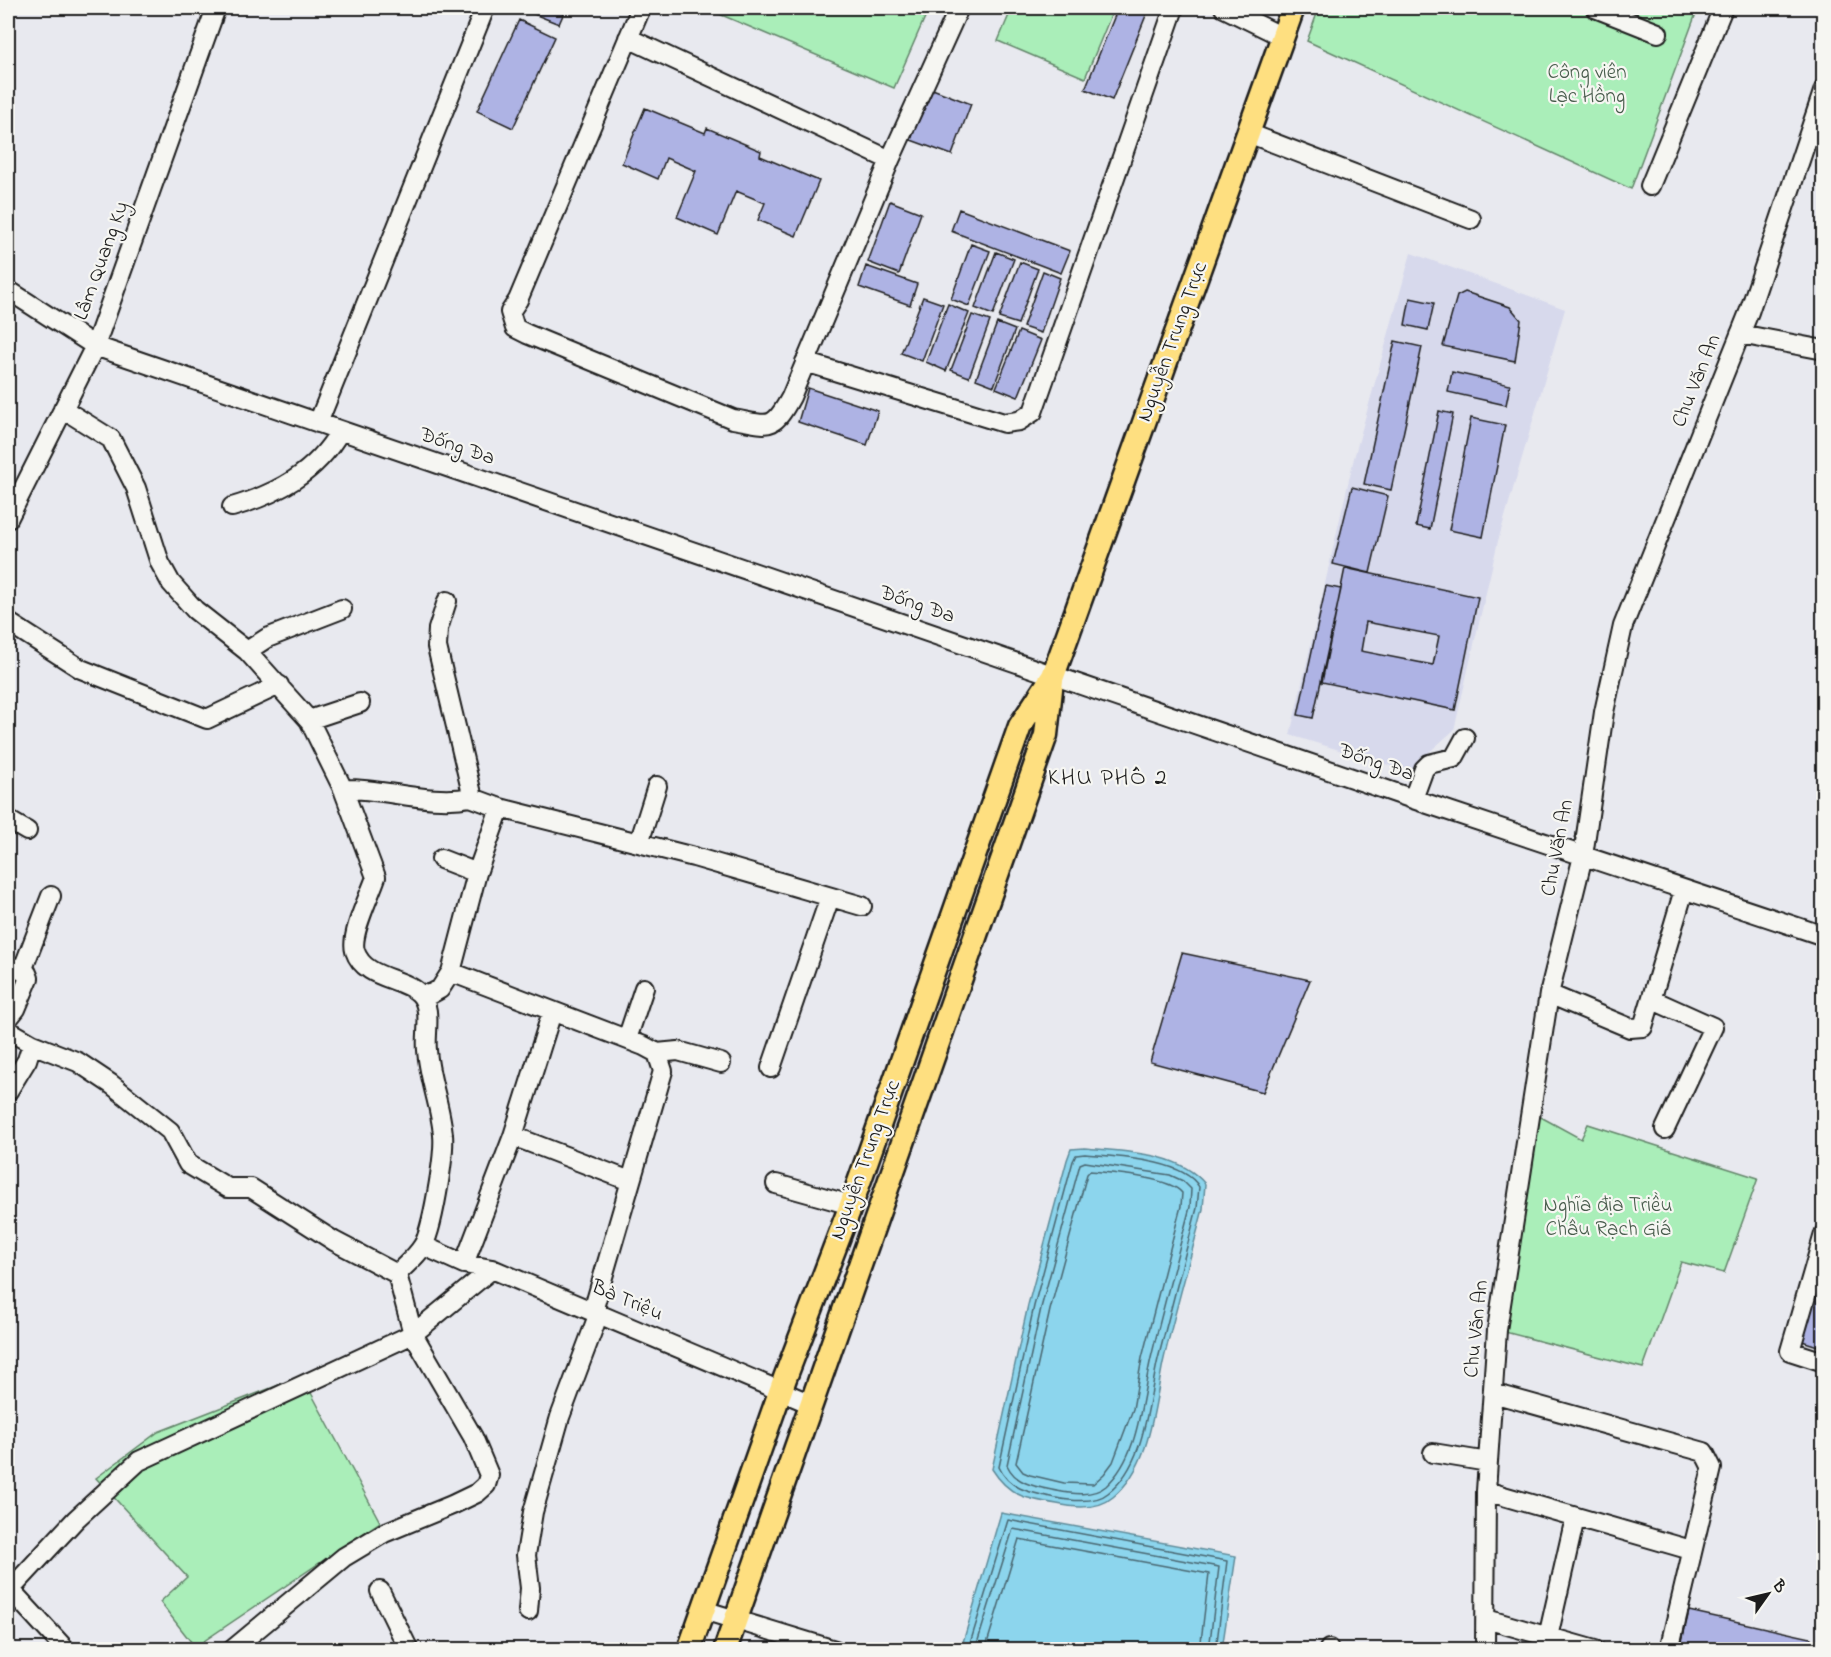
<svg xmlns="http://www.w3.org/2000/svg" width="1831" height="1657" font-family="'Indie Flower',sans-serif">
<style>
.built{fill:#d7d9ec}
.green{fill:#aaeeb9;stroke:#63856a;stroke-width:1.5}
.water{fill:#8cd5ed;stroke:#5f8b99;stroke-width:1.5}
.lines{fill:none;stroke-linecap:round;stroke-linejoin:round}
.shore{stroke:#496670;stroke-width:1.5}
.building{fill:#aeb3e4;stroke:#1c1c1c;stroke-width:1.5;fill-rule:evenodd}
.minor-casing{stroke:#1c1c1c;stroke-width:22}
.major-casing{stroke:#1c1c1c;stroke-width:27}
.minor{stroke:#f6f6f2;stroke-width:18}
.major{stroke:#fedf80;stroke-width:22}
.labels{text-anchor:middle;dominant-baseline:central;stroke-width:4.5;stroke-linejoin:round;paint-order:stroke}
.park-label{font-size:21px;fill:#475b4b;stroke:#f6f6f2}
.street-label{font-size:21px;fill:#1c1c1c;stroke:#f6f6f2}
.quarter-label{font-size:24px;letter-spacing:1.5px;fill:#1c1c1c;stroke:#f6f6f2}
</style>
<rect width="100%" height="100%" fill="#e8e9ef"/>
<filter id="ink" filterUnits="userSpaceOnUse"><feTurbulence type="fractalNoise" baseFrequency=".0167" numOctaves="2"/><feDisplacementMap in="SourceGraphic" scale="12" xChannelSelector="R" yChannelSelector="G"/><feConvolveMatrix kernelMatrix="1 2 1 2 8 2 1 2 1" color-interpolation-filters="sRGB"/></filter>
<g filter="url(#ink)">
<path class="built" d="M1411,253L1565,309L1498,541L1454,730L1408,771L1290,735L1354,458Z"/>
<path class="green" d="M705,8H929L894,88Z
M1012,8H1114L1085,78L998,41Z
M1319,8H1698L1631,189L1307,41Z
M1539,1116L1581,1139L1588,1124L1758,1178L1724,1273L1681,1262L1643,1368L1505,1332Z
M302,1376L380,1522L195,1647L160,1602L187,1577L96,1478L158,1432Z"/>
<path class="water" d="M1085,1148C1124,1152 1178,1151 1205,1184L1203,1209C1190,1260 1175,1311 1163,1363C1154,1407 1151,1466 1113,1497C1098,1510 1075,1508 1057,1504C1026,1499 1009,1496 992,1469L1028,1305L1067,1160L1071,1149Z
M1001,1513L1236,1556L1222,1649H961Z"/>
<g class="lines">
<path class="shore" d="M1085,1154C1115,1157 1183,1159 1199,1187L1197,1208C1184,1258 1171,1309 1158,1359C1148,1401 1146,1464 1108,1493C1095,1504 1072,1501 1056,1498C1032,1493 1009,1490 999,1467L1034,1306L1073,1161L1076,1155Z
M1085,1162L1170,1175L1183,1181L1191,1189L1190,1207C1177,1257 1163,1308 1151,1358C1141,1400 1140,1455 1106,1486C1093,1497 1072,1494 1057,1491C1038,1487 1016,1485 1007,1465L1041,1308L1080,1164Z
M1090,1171C1110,1173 1170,1177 1182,1193L1181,1206L1142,1358L1133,1409L1113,1462L1104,1474L1093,1484L1064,1483L1030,1475L1023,1472L1016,1463L1050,1310L1087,1174Z
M968,1650L1008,1520L1227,1561L1216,1650
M975,1650L1013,1529L1219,1567L1209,1650
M985,1650L1019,1539L1209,1574L1200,1650"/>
</g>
<path class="building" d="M519,8H566L559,24Z
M1118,8H1149L1112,100L1085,89Z
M519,20L555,37L513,128L477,111Z
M930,88L971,104L952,155L911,140Z
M645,108L705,133L707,128L761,151L760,156L819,181L796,236L758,220L765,203L736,191L718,235L677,217L696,171L666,158L658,179L622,163Z
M890,201L921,213L899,274L868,262Z
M959,209L1070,251L1061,273L951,231Z
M971,244L990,251L969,306L951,299Z
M996,252L1014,259L993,315L975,308Z
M1020,262L1038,269L1018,324L999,318Z
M866,266L917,284L910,305L859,287Z
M1043,271L1060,278L1041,333L1023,327Z
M1465,292L1510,307L1521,320L1515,361L1443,346L1457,296Z
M923,297L943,304L922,361L901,353Z
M1410,298L1434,303L1428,330L1405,325Z
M948,304L969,313L946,371L926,362Z
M972,315L990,321L969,377L951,370Z
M997,323L1015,330L994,386L976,379Z
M1019,331L1041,340L1018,397L996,388Z
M1395,341L1422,347L1391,490L1364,484Z
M1452,372L1510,385L1506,405L1448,392Z
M808,388L878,411L867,445L798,422Z
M1439,411L1453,414L1430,529L1416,526Z
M1471,418L1505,425L1483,537L1449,530Z
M1352,487L1388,496L1370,573L1333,564Z
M1345,568L1478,597L1455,710L1322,682ZM1366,622L1439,636L1433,665L1361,651Z
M1326,586L1341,589L1313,718L1298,715Z
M1182,953L1310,980L1263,1092L1150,1062Z
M1824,1267V1348L1802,1341Z
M1689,1611L1811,1638L1809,1650H1680Z"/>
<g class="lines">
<defs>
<path id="minor" d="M641,8L518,300L510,312L515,328L527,334L733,419C769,425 772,432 791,397L890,160L959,8
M1224,8L1283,37
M1595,8L1658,33
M628,38L890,160
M1248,133L1471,219
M1650,186L1723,8
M8,290L95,346L1413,799L1824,936
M1740,334L1824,350
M805,362L1004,423L1019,421L1033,412L1174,8
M63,409L111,439L136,488L160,563L171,583L195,610L247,651L309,720L343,789L376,877C370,895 350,934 355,951C364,979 402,977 419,993C433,1007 425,1033 427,1050C429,1079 441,1107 443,1135C445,1154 432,1234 422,1247C416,1257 405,1265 397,1274L413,1334L473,1437L489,1475L486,1485L477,1493L452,1505L384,1533L344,1557L232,1650
M318,423L485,8
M232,507C277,494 316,473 340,431
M8,519L95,346L216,8
M447,601L438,629L437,647L473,798L500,808L694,857L862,906
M8,622L81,669L207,719L279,685
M247,651L267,638L342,609
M309,720L360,703
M343,789C385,788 429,805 471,797
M1413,799L1424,769L1429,764L1454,758L1465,738
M8,820L27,831
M639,843L657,786
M441,859L477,873
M8,965L27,973L29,978L16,1009L8,1019
M22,971L51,896
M451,972L644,1046L657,1053L663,1071L593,1311
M419,993L429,995L440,989L451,972L477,873L500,808
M1549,994L1630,1028L1643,1027L1684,890
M1653,1000L1713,1027L1665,1129
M8,1030L32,1044L78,1062L111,1084L170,1131L188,1164L228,1188H251L334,1241L397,1274
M627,1039L644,988
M657,1053L678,1051L721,1063
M771,1068L830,897
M8,1091L27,1060L32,1044
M513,1136L630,1181
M776,1184L851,1205
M1824,1234L1790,1351L1824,1362
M424,1246L464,1264L492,1269L811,1404
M464,1264L513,1136L552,1012
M1493,1393L1704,1452L1712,1468L1669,1650
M1433,1453L1488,1462
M1486,1491L1691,1550
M8,1587L66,1650
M11,1589L76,1519L139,1461L413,1334L492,1269
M380,1591L409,1650
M703,1610L835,1650
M528,1611L530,1588L526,1555L533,1512L560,1417L599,1313
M1486,1619L1595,1650
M1548,1637L1575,1518
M1329,1650V1649
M1485,1650L1486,1491L1497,1330L1549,994L1583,856L1604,712L1623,626L1749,312L1824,89"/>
<path id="major" d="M689,1650L785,1378L851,1205L1020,726L1053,676L1293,8
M725,1650L1046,735L1052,680"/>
</defs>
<use href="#minor" class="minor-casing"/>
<use href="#major" class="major-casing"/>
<use href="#minor" class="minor"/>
<use href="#major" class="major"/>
</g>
</g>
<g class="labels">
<g class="park-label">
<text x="1587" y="73">Công viên<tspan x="1587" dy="24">Lạc Hồng</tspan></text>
<text x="1608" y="1206">Nghĩa địa Triều<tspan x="1608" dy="24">Châu Rạch Giá</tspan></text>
</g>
<g class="street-label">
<text transform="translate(102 261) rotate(-70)">Lâm Quang Ky</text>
<text transform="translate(1173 342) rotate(-70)">Nguyễn Trung Trực</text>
<text transform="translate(1697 381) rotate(-68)">Chu Văn An</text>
<text transform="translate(457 447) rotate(19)">Đống Đa</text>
<text transform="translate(917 605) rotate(19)">Đống Đa</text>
<text transform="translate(1376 763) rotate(19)">Đống Đa</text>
<text transform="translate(1558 848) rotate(-79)">Chu Văn An</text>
<text transform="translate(866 1160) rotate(-70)">Nguyễn Trung Trực</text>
<text transform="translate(627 1301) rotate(23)">Bà Triệu</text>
<text transform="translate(1477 1329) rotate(-84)">Chu Văn An</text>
</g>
<g class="quarter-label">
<text x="1108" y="778">KHU PHỐ 2</text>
</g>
</g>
<rect width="1831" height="1657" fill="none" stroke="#f6f6f2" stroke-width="30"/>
<rect x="15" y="15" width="1801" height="1627" fill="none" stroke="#1c1c1c" stroke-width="2" filter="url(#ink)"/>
<g transform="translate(1768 1594) rotate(56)" stroke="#f6f6f2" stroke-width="4.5" paint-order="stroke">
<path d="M0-4.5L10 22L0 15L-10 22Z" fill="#1c1c1c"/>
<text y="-9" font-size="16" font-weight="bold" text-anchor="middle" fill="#1c1c1c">B</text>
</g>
</svg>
